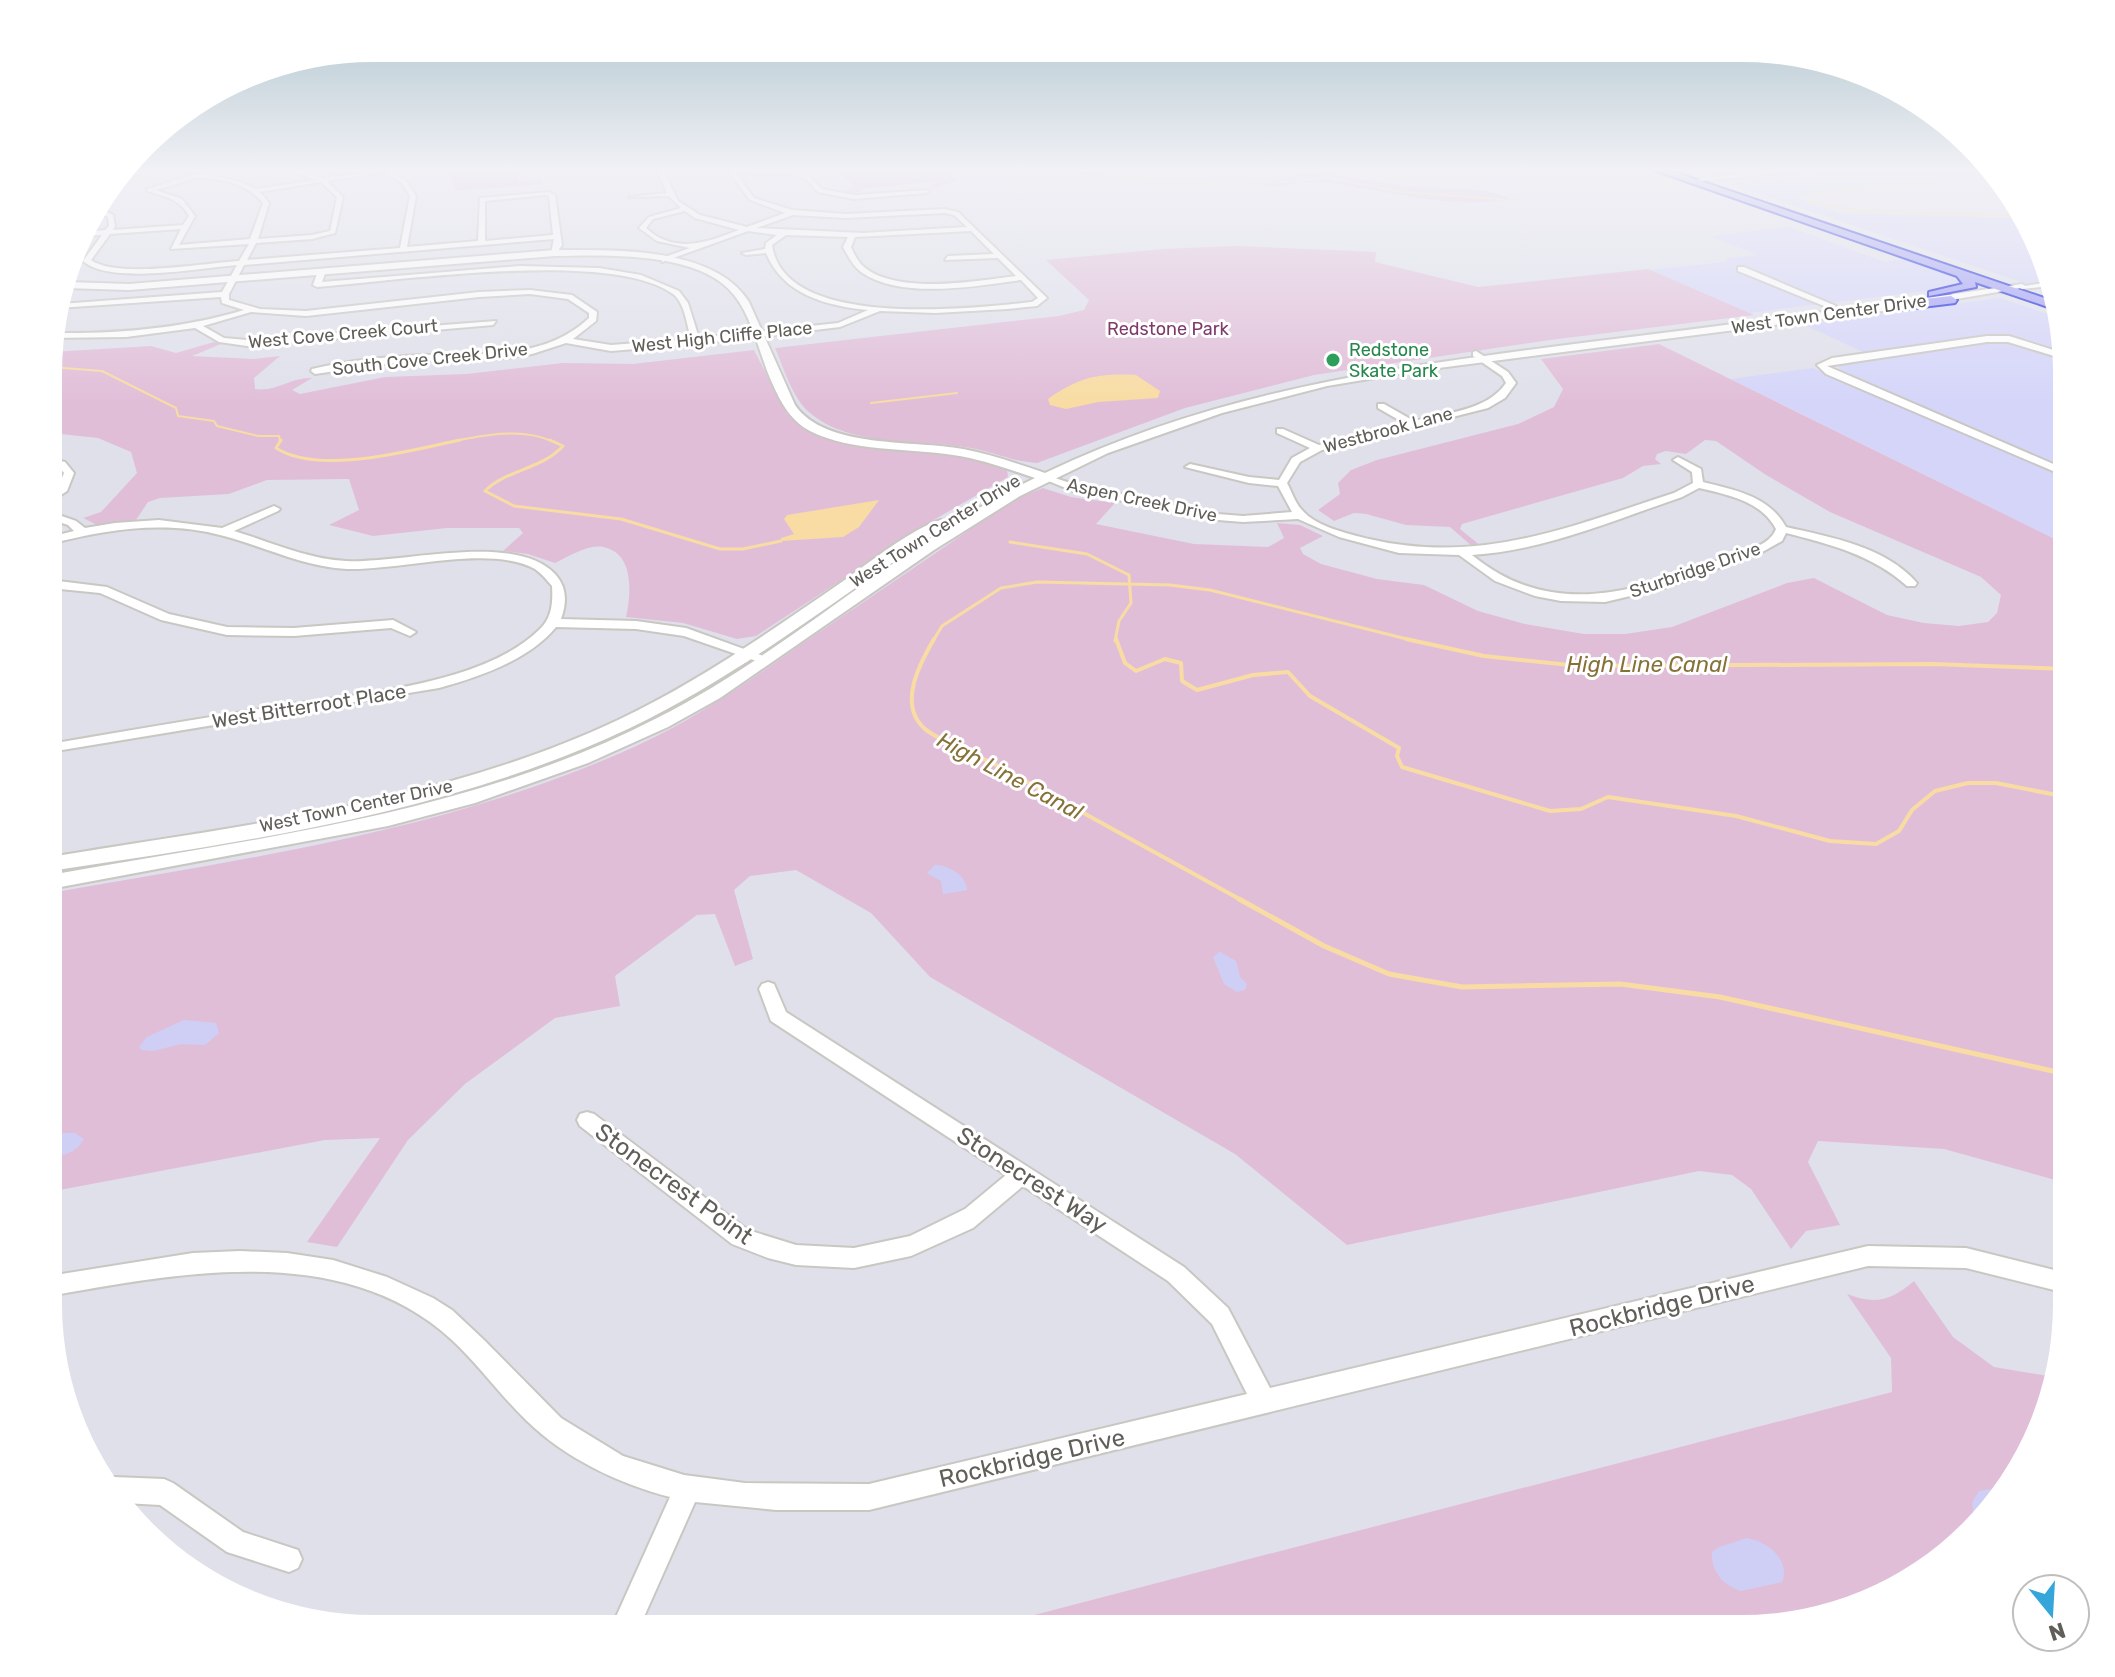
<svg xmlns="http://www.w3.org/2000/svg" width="2115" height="1677" font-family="Rubik,sans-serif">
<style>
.commercial{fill:#d5d5fa}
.green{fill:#e1bed8}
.sand{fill:#cfcff6}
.water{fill:#f8dca3}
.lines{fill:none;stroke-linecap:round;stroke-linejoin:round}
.stream-far3{stroke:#f8dca3;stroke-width:2}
.stream-far2{stroke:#f8dca3;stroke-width:3}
.stream-far1{stroke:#f8dca3;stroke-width:4}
.stream{stroke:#f8dca3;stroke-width:5}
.minor-casing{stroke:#c8c7c2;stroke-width:4}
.tertiary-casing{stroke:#c8c7c2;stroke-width:4}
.trunk-casing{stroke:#1120d9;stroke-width:4}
.minor{fill:#fff;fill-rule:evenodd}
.tertiary{fill:#fff;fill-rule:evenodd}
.trunk{fill:#9e9bf6;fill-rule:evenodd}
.leisure-dot{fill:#2e9e5b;stroke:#fff;stroke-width:3}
.labels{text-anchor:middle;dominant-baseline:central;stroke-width:6;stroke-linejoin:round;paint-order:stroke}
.far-street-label{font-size:18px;fill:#605e59;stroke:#fff}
.far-park-label{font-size:18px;fill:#7e3a6a;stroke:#fff}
.far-leisure-label{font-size:18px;fill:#27864d;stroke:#fff;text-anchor:start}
.street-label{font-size:20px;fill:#605e59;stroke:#fff}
.water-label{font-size:22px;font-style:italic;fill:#867238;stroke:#fff}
.near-street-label{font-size:24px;fill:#605e59;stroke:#fff}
</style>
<rect width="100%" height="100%" fill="#e0e0eb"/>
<path class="commercial" d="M1684,169H1986L1996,183L1971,177L1832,190L1803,195L1797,199L1841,213L2021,218L2042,248L2051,292Z
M1789,227L1885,262L1907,259L1967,282L1964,286L1749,313L1650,270L1726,262L1728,258L1758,255L1710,236Z
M2000,298L2056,317L2063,352L2027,339L1999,334L1863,352L1802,324Z
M1996,341L2017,343L2064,359L2067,469L2048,465L1842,372L1838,366L1844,362Z
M1813,368L2067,479V545L1731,379Z"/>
<path class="green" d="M515,169L519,182L542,180L543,184L456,191L448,172Z
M829,169H942L958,180C948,182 938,189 929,188L939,181L867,188L850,195L839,193L855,186L841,175Z
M1299,174C1338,172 1373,182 1411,187C1444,191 1480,184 1510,199C1448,210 1384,189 1323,182C1303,180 1282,190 1261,184Z
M1237,246L1376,252L1375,262L1478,287L1648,269L1754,315L1550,340L1314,375L1185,408L1037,463C1014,462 994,452 971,448C921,439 851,448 810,413C792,398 784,368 775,348L1059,316L1084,310L1089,300L1046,260L1164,249Z
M214,342L221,344L192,356L254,359L280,356L254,378L255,389C277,392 291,377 312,378L292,390L300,394L385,377L466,374L563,363L633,364L754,350L787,414L823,435L985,461L1007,470L1008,477L932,521L756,636L737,639L683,623L626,617C631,595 635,553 603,547C588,544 568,557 555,563L528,554L503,551L523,533L519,528H447L373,536L329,525L359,510L349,479L267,480L229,494L160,498L148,502L136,520L97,525L83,518L101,512L137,473L131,452L98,438L51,433V352L151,346L176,353Z
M1659,344L2067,545L2066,1183L1944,1149L1818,1141L1808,1162L1840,1225L1806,1231L1791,1249L1751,1189L1732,1175L1699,1171L1347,1245L1235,1154L930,977L871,913L796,870L750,876L734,890L753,959L735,966L715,914L697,915L615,976L620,1006L555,1018L465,1084L408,1140L337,1247L307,1242L380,1138L325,1140L49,1192L50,893C248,858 448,831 634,747C695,720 749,681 803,643C873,596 943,548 1013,500L1043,488L1071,497L1115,503L1096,524L1194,544L1268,547L1284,538L1277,523L1300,525L1323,536L1300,548L1303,554L1321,564L1377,579L1424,585L1478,611L1525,624L1584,634H1625L1672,627L1787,583L1814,578L1887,615L1924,623L1959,626L1988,622L1997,613L2001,595L1981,577L1830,512L1766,475L1716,441L1705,440L1686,454L1666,451L1657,454L1655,459L1661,464L1643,466L1623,478L1462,524L1460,529L1481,546L1473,547L1450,527L1406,525L1366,514L1354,513L1334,521L1318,510L1340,494L1338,483L1351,470L1377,460L1518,424L1554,407L1563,389L1541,359Z
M1914,1281L1953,1337L1994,1367L2054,1377L2042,1429L1986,1519L1867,1604L1742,1629H980L1892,1392L1891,1358L1847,1294C1875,1305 1891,1301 1914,1281Z"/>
<path class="sand" d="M935,865C949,865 967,876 967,890L943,894L941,881L927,873Z
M1220,952L1236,961L1240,977L1247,984L1245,990L1237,992L1224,984L1213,957Z
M184,1020L216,1023L219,1033L205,1045L181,1044L153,1051L142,1050L139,1047L147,1037Z
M75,1133L84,1139C77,1151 64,1158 49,1155L50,1138L62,1133Z
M1991,1489L2003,1492L1986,1519L1975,1527L1972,1503L1979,1491Z
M1747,1538C1767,1542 1791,1559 1782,1582L1741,1591C1723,1585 1711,1572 1712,1552L1719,1547Z"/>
<path class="water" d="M1136,375L1160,391L1158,398L1098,402L1066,409L1050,405L1048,399C1079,377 1098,373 1136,375Z
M879,500L859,527L843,537L781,541V538L794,534L784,519L787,515Z"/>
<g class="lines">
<path class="stream-far3" d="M1060,169L1104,177L1229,187L1328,178L1401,192L1513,200
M1991,177L1819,193L1808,197L1809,201L1859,211L2020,216
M51,367L102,371L176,408L178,416L214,421L217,426L258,436H279L280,442
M871,403L957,393
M450,442C483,435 522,427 554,442"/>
<path class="stream-far2" d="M281,440L276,448C319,476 412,450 460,440
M550,440L563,446C541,470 507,469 485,491L514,506L621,519L720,549H743L781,541
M1010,542L1087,554L1129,575L1131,603L1119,621L1115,641
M933,641L942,626L1001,588L1037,582L1170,585L1210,590L1415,641"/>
<path class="stream-far1" d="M934,639C920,663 897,705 925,729C937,740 984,758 1002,768C1082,812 1162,857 1243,901
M1116,639L1125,663L1136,671L1165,659L1181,663L1182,681L1197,690L1253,675L1288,672L1310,696L1399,748L1397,756L1402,767L1550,811L1581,809L1608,797L1736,816L1830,841L1876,844L1899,831L1912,810L1935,791L1968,783H1996L2067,797
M1406,639L1484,656L1579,666L1933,664L2067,669"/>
<path class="stream" d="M1239,899L1324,946L1389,974L1462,987L1620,984L1720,997L2066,1074"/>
<defs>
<path id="minor" d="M145,169H156L117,180L120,176Z
M287,169H297L323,178L396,169L391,171L406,181L416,196L407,247L478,241L480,198L549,192L555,195L562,245L555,255L551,253L554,239L244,265L229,294V300L260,309L306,311L479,292L530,290L572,295L597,312L596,321L573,339L611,345L691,339C687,326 685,303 673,294C610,249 397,281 317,287L313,285L318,271L322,269L326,271L322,282L520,266L599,268L641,275L679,291L688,303L699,338L838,323L868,310C827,306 783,295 766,253L746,255L742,253L765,249L766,243L777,235L748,231L662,262V258L690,248L657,241L639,228L649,217L681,208L669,196L629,197L667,193L657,169H663L678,201L700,215L747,227L785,213L750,200L727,169L795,170L809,176L822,189L854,195L929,190L927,193L854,199L818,192L805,178L794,174L736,173L754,198L792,210L846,214L944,209L958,212L1047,298L1037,306L1007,309L935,313L880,311L840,327L696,344L611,351L566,343L532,354L506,358L406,361L315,374L311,371L312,369C342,362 373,358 405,356C468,351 539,365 589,318V313L568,299L530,294L479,297L306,316L251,312L203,326L224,338L247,340L496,321L493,325L247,346L219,342L195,328L126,337L51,338V333C117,334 181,329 244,310L222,303L221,297L58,308L60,304L222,292L237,265C200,268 110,285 83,261L102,235L83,236L84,232L105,230L109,226L108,217L93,209L96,206L113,215L115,226L113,230L183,225L189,216C180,199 164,196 147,191V189L207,171L210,173L208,175L238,181L256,189L315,180ZM385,172L402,183L410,196L400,248L247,260L256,243L312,239L335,233L343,197L327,181ZM199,177C223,180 247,183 263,203L250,239L179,245L195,216L182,199L156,190ZM321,182L337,197L330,231L312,235L258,239L269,203L260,192ZM546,195L549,196L553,235L485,241V201ZM685,211L695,218L739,230C708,242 675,255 646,228L653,219ZM944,213L954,215L967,227L863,233L756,228L793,215L846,218ZM181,229L171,249L249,244L239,261C205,263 117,279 91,260L110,234ZM971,231L994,254L948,256L945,260L998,258L1016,276C977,281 898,295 864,267C858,262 854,254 851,247L855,237ZM786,235L848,237L843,247C848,256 853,266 861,272C901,300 976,286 1021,280L1038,298L1032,302C972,308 784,331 772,245Z
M1738,267H1744L1836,306L1829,308L1738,271Z
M2049,282V286L2022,289L2018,287Z
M1987,336H2009L2063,353L2064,359L2008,342H1987L1827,366L2067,470V477L1826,374L1817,365L1832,358Z
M1476,351L1508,372L1516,383L1505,398L1488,408L1322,450L1300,462L1287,483C1292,492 1295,503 1302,510C1316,527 1349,534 1369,539C1481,565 1569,527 1674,493L1693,483L1692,472L1673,460L1678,457L1701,469L1703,482C1735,490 1769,496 1786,527C1831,537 1886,547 1917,583L1915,586H1907C1873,555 1829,544 1786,533L1782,541L1764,551L1664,588L1605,602L1561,601L1535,596L1495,581L1459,555L1399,553L1339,537L1298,519L1243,522L1218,520L1073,491L1041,478L1046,475L1076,485L1218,514L1243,516L1292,512L1278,486L1249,483L1185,467L1190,464L1249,477L1279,480L1292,458L1310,448L1277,433V429H1283L1319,445L1404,423L1378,408V404H1384L1414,421C1445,413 1487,411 1506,383L1502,376L1473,356V352ZM1699,488C1729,495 1761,501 1776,529C1769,548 1737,553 1719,560C1634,592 1551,620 1472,555C1543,551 1614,520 1682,497Z
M51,459L65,462L74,473L67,491L50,502V493L58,487L64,473L58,466L51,465Z
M274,506L280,509L278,511L234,531C271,542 307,559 346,561C401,564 514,531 555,574C567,587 567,603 561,619L636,621L686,628L774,660L767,664L762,663L684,636L636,629L556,627C529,660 479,677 439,688L50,752V744C124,731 198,719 273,707C350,694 480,687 539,630C552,618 553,603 552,586C547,580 541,573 535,569C489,544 399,571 347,569C304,567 265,547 224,536C166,520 108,529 50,544V537L74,531L68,525L50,519V512L76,521L85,528L115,523L159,520L222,528Z
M50,580L107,587L169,614L227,627L294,628L393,620L416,632L410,636L391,628L294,636L227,635L161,620L100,593L50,588Z
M768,982L774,984L786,1012L1184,1267L1228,1308L1270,1388L1868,1246L1966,1248L2066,1273V1293L1966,1268L1868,1266L869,1510H776L695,1502L639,1628H611L670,1497C619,1484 565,1458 527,1421C500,1395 479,1365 452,1340C343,1240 180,1273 49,1296V1276L193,1253L240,1251L287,1253L333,1260L387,1277L433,1298L452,1310L484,1340L561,1418L623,1456L684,1475L745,1483L869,1484L1247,1394L1212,1324L1168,1281L1023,1186L973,1228L911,1256L854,1268L796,1265L768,1258L732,1244L580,1126L577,1120L580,1114L587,1112L594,1114L748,1230L796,1245L854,1248L910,1236L965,1209L1006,1175L771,1021L759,989L762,984Z
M114,1477L164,1479L173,1483L243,1532L298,1550L302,1559L298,1568L289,1572L227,1552L160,1505L124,1503L106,1480Z"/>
<path id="tertiary" d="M1782,169H1814L1701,181L1697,179Z
M555,250C614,250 714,246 749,302L795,405C825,449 915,440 963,449C991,454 1018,464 1045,473C1223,388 1397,367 1590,342C1734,324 1878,306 2022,284L2027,287L1898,309L1423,370L1327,386L1222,413L1108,453L1020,496L934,550L720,698L668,727L588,763L475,803L388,826L50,889V875C255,838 469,815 657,718C790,651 900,543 1035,478C1008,469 981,459 953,455C907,448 852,452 810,431C789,420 779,399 770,378C759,352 752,317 734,295C701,251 604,255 555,256L129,290L65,288L67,282L129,284Z
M941,520L946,521V527C841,594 742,675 630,728C450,813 245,842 50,871V857C242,825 440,804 618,720C696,683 768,633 839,584C865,566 912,528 941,520Z"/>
<path id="trunk" d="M1651,169H1665L2053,301L2054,309L1975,282L1976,287L1929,296V292L1963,284L1957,276Z
M1951,296L1957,300L1955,303L1898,310L1892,306L1898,302Z"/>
</defs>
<use href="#minor" class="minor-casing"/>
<use href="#tertiary" class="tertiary-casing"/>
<use href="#trunk" class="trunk-casing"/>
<use href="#minor" class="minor"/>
<use href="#tertiary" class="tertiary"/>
<use href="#trunk" class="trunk"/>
</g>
<linearGradient id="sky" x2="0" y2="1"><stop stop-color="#aec4cc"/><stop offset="0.42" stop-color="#f1f1f6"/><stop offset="1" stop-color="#f1f1f6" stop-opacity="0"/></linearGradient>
<rect width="2115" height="404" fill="url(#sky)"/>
<circle class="leisure-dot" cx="1333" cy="360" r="8"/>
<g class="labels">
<g class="far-street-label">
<text transform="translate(1829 314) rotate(-8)">West Town Center Drive</text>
<text transform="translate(343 334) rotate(-5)">West Cove Creek Court</text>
<text transform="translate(722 337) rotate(-6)">West High Cliffe Place</text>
<text transform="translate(430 359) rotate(-6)">South Cove Creek Drive</text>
<text transform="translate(1388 430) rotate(-15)">Westbrook Lane</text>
<text transform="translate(1142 500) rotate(12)">Aspen Creek Drive</text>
<text transform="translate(935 531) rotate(-32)">West Town Center Drive</text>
<text transform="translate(1695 570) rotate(-19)">Sturbridge Drive</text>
<text transform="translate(356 806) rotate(-12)">West Town Center Drive</text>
</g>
<g class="far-park-label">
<text x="1168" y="329">Redstone Park</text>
</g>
<g class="far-leisure-label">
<text x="1349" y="350">Redstone<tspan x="1349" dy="21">Skate Park</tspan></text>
</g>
<g class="street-label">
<text transform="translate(309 706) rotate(-9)">West Bitterroot Place</text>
</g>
<g class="water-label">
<text x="1647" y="664">High Line Canal</text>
<text transform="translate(1010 776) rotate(28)">High Line Canal</text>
</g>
<g class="near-street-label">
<text transform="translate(1032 1180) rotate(33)">Stonecrest Way</text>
<text transform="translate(674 1184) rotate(36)">Stonecrest Point</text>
<text transform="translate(1662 1306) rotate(-14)">Rockbridge Drive</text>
<text transform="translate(1032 1458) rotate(-13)">Rockbridge Drive</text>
</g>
</g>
<path d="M0 0H2115V1677H0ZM373 62H1742A311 311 0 0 1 2053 373V1304A311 311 0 0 1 1742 1615H373A311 311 0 0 1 62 1304V373A311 311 0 0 1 373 62Z" fill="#fff" fill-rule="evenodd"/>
<g transform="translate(2051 1613) rotate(162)"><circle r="38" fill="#ffffff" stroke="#bfbfbd" stroke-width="2"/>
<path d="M0-6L14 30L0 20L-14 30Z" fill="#36a6da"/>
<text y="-12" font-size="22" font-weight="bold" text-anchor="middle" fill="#605e59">N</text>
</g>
</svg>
